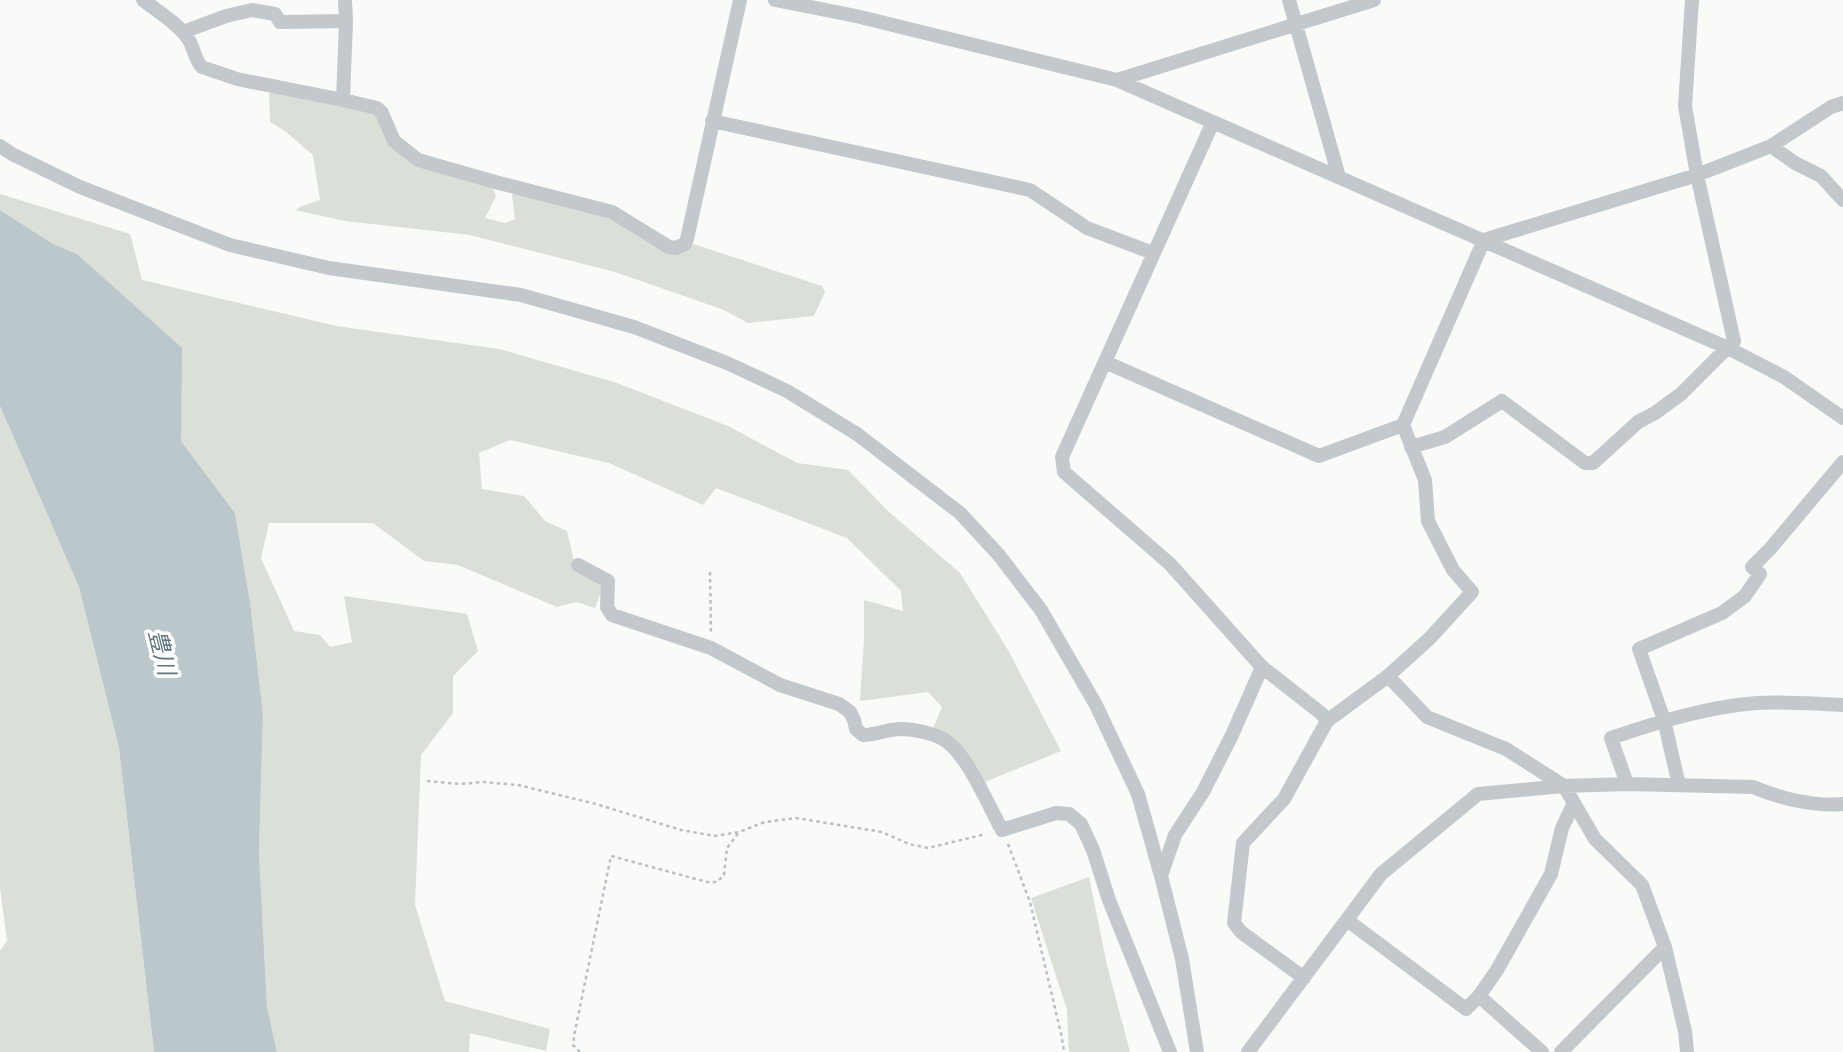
<svg xmlns="http://www.w3.org/2000/svg" width="1843" height="1052" font-family="Lato,'Noto Sans JP',sans-serif">
<style>
.green{fill:#dadfd7}
.water{fill:#bbc7cb}
.lines{fill:none;stroke-linecap:round;stroke-linejoin:round}
.path{stroke:#bbbfc2;stroke-width:2.5;stroke-dasharray:3.5 3.5;stroke-linecap:butt}
.street{stroke:#c3c8cc;stroke-width:14}
.labels{text-anchor:middle;dominant-baseline:central;stroke-width:7;stroke-linejoin:round;paint-order:stroke}
.water-label{font-size:23px;font-style:italic;fill:#60757c;stroke:#fff}
</style>
<rect width="100%" height="100%" fill="#fafaf8"/>
<path class="green" d="M269,88L374,107L398,150L489,179L496,196L485,218L505,223L515,219L512,195L518,190L611,214L655,240L690,243L822,286L825,292L814,316L748,323L724,310L615,272L470,235L345,221L295,210L302,206L320,200L313,155L285,131L270,122Z
M0,194L130,234L142,280L336,326L499,349L617,383L728,426L797,463L848,470L889,512L960,573L1008,650L1061,751L980,784L932,731L942,707L928,692L860,701L864,640V600L903,611L901,591L847,538L716,488L703,505L609,463L510,440L479,453L482,489L524,496L545,521L567,531L574,561L604,584L595,608L576,602L557,607L458,565L424,561L373,523H269L261,558L294,631L320,635L330,647L352,642L344,596L467,614L478,651L453,676V713L421,755L415,905L445,1001L550,1029L546,1051L470,1033L469,1052H277L267,1007L259,853L263,714L250,602L235,513L181,441V348L77,254L53,244L0,210Z
M0,406L79,587L119,748L154,1052H0V951L7,941L0,888Z
M1089,877L1107,965L1130,1052H1069L1067,1010L1031,898Z"/>
<path class="water" d="M0,210L53,244L77,254L182,348L181,441L235,513L250,602L263,714L259,853L267,1007L277,1052H154L119,748L79,587L0,406Z"/>
<g class="lines">
<path class="path" d="M710,572L711,635
M427,781L460,784L483,782L518,785L596,804L681,830L715,836L739,832L765,822L796,818L882,832L909,844L928,848L986,834
M1008,844L1030,902L1062,1038L1064,1052
M580,1052L573,1045L574,1036L611,856L707,882H717L724,875L727,848L739,832"/>
<path class="street" d="M143,0C157,11 176,22 187,37C194,46 194,59 202,67L237,79L343,100
M345,0L346,21L343,100L377,108L382,113L394,141L418,160L499,183L612,212L669,247L676,248L685,244L687,239L740,0
M775,0L856,16L1117,80L1728,348L1784,377L1843,418
M1289,0L1339,177
M183,32L226,16L252,10L275,14L280,22L346,21
M1117,80L1374,0
M712,121L1030,190L1087,228L1153,253
M1213,122L1062,457L1064,472L1170,564L1262,667L1322,714L1327,721
M0,146L12,154L80,187L230,245L329,268L521,295L634,327L727,363L787,391L857,434L960,513L998,554L1041,610L1096,705L1138,794L1161,876
M1771,146L1795,163L1821,176L1843,200
M1105,362L1319,456L1403,425L1484,240L1697,175L1771,146L1831,107L1843,103
M1411,447L1445,437L1502,401L1585,463H1593L1638,422L1655,413L1681,394L1734,341L1697,175L1685,106L1692,0
M578,565L608,581L607,607L612,615L711,648L780,685L839,704L850,712L854,720L856,729L863,735C876,735 888,729 901,729C914,729 932,733 943,739C966,751 989,807 1002,830L1056,813L1069,814L1081,824L1093,850L1109,900L1170,1052
M1388,676L1427,717L1506,749L1564,786L1595,839L1642,885L1665,947L1561,1052
M1627,784L1611,738C1658,722 1706,707 1757,703C1785,701 1815,704 1843,705
M1679,785L1664,720L1639,649L1722,613L1745,596L1760,574L1752,567L1770,549L1843,462
M1347,920L1466,1009L1479,996L1497,970L1551,874L1562,828L1574,803
M1665,947L1685,1031L1687,1052
M1304,978L1241,932L1234,923L1243,843L1284,799L1327,721L1388,676L1430,638L1472,592L1453,570L1428,521L1425,480L1403,425
M1479,996L1542,1052
M1197,1052L1182,959L1161,876L1175,835L1203,792L1232,735L1262,667
M1248,1052L1381,874L1478,794L1564,786L1627,784L1753,787C1779,798 1815,807 1843,804"/>
</g>
<g class="labels">
<g class="water-label">
<text transform="translate(163 652) rotate(76)">豊川</text>
</g>
</g>
</svg>
